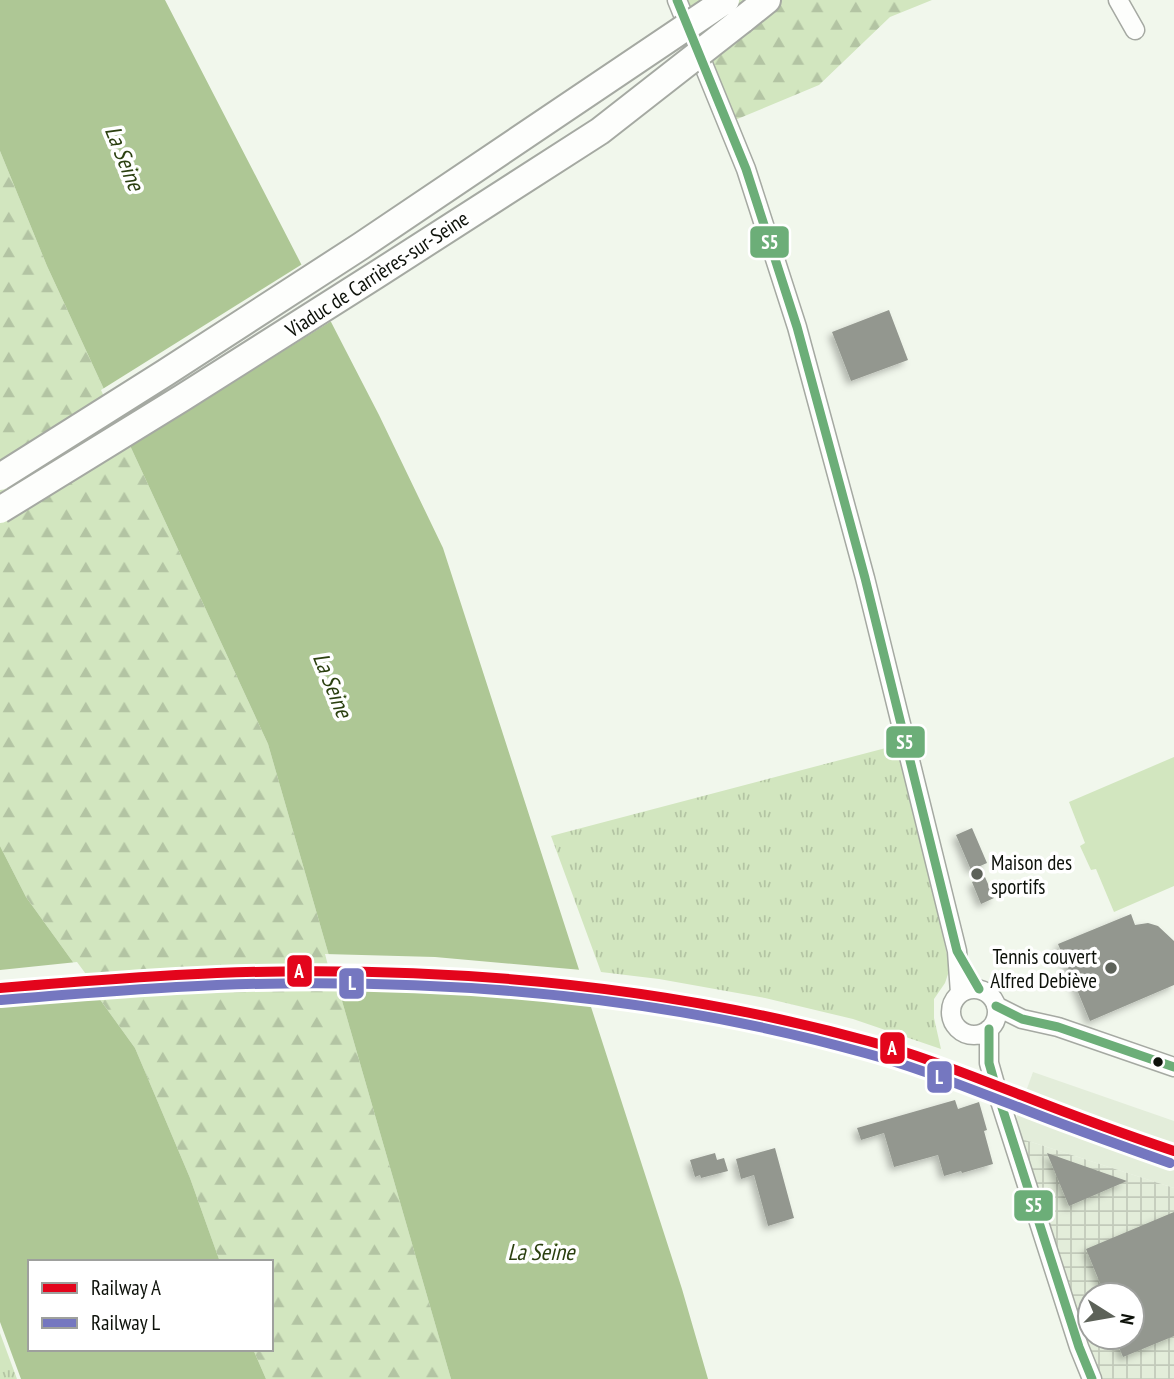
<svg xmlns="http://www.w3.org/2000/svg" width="1174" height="1379" font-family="'PT Sans Narrow',sans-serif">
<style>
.built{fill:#e3edda}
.industrial{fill:url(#industrial-grid);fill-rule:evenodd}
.grass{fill:url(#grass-tufts)}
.forest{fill:url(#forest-firs)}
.pitch{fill:#d2e6bf}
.water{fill:#aec795}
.pier{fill:#f1f7ec}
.building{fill:#93978f;filter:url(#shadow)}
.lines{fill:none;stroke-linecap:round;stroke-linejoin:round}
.minor-casing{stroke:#a5a9a2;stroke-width:21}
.highway-casing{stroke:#a5a9a2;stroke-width:30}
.minor{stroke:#fdfefc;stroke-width:18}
.highway{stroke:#fdfefc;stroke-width:26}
.highway-bridge-casing{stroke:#a5a9a2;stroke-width:30;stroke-linecap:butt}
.highway-bridge{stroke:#fdfefc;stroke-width:26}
.bus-1-casing{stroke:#fff;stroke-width:14}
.bus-1{stroke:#6cae78;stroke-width:9}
.rail-1-casing{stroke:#fff;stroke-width:16}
.rail-2-casing{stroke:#fff;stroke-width:16}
.rail-1{stroke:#e3051c;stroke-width:10}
.rail-2{stroke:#7577c0;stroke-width:10}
.poi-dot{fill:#5d6259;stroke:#fff;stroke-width:2.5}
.bus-dot{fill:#0d110a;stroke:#fff;stroke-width:2.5}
.labels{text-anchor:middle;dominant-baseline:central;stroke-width:7;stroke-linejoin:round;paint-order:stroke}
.street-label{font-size:21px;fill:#0d110a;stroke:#fff}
.poi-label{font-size:21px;fill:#0d110a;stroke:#fff;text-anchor:start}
.water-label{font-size:23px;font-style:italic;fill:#2b4010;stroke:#fff}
.line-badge{stroke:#fff;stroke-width:2.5}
.badge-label{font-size:19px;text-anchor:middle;font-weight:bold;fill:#fff}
</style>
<defs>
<pattern id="industrial-grid" width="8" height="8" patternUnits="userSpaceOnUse" patternTransform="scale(1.75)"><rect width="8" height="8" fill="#e3edda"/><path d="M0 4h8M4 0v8" fill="none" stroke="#c2caba"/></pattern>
<pattern id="grass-tufts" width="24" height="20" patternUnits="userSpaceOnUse" patternTransform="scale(1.75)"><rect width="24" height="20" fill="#d2e6bf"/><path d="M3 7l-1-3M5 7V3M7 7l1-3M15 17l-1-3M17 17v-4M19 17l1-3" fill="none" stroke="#b3c4a3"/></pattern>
<pattern id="forest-firs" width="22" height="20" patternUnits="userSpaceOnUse" patternTransform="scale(1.75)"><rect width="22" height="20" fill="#d2e6bf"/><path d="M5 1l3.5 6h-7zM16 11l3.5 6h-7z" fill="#b3c4a3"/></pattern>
<filter id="shadow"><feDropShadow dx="-4" dy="4" stdDeviation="3.5" flood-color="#0004"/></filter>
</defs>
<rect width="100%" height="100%" fill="#f1f7ec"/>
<path class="built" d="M1033,1072L1174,1121V1188L1022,1139L1016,1119Z"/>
<path class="industrial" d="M1022,1139L1174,1188V1379H1100L1062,1277ZM1090,1295H1132V1337H1090Z"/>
<path class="grass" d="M901,744L950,968L945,983L934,999V1018L941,1049L853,1019L765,998L659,979L601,972L551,836Z
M0,1333L17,1379H0Z"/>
<path class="forest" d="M687,0H932L890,17L819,85L735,120Z
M0,151L47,266L268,744L451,1379H266L253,1349H271V1262H220L190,1178L135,1048L26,897L0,846Z"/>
<path class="pitch" d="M1174,757V886L1114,912L1096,869L1091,870L1080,846L1085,843L1069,802Z"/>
<path class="water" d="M0,0H165L379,415L443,548L682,1289L708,1379H451L268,744L47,266L0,151Z
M0,846L26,897L135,1048L190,1178L220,1262H30V1349H253L266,1379H21L0,1322Z"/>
<path class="pier" d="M304,263L333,320L127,448L101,390Z
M325,954L435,957L582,970L590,994L435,980L331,977Z
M77,962L94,985L0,994V970Z"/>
<path class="building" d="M889,310L908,360L851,381L832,332Z
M972,828L987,863L971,870L956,835Z
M985,877L994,898L981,904L972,882Z
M1131,914L1135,925L1148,923L1158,926L1174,941V985L1090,1021L1058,944Z
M955,1100L958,1109L979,1102L987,1130L984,1131L993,1164L962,1173L961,1171L944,1176L938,1155L894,1167L884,1133L861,1140L857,1128Z
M775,1148L794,1218L768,1226L754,1175L741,1179L736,1159Z
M715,1153L717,1160L724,1158L728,1171L701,1178L700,1175L695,1177L690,1160Z
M1047,1153L1127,1181L1069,1206Z
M1174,1212V1336L1123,1357L1115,1337H1132V1289L1117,1295H1105L1086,1249Z"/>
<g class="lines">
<defs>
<path id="minor" d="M677,0L746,169L797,327L865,578L957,951L960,993
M1118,0L1135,30
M951 1012a23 23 0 1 1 46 0a23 23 0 1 1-46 0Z
M996,1006L1022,1019L1058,1027L1174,1067
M989,1029V1063L999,1098L1079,1347L1092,1379"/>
<path id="highway" d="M742,20L767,0"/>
</defs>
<use href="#minor" class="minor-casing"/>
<use href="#highway" class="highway-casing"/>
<use href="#minor" class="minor"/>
<use href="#highway" class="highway"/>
<defs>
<path id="highway-bridge" d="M0,477L165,373L361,246L726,0
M0,510L182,398L376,275L600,131L742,20"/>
</defs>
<use href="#highway-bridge" class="highway-bridge-casing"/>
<use href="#highway-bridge" class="highway-bridge"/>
<defs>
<path id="bus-1" d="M677,0L746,169L797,327L865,578L957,951L979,989
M996,1006L1022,1019L1058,1027L1174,1067
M989,1029V1063L999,1098L1079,1347L1092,1379"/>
</defs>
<use href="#bus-1" class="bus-1-casing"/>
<use href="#bus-1" class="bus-1"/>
<defs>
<path id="rail-1" d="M0,988C72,982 144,976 217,973C435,965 656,983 868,1041C920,1055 971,1076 1021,1095C1072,1115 1123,1134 1174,1151"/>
<path id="rail-2" d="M1,1000C73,994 145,988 217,985C434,977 655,994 865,1053C917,1067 967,1088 1018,1107C1068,1127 1119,1145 1170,1163"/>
</defs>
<use href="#rail-1" class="rail-1-casing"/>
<use href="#rail-2" class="rail-2-casing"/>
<use href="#rail-1" class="rail-1"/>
<use href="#rail-2" class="rail-2"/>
</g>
<g class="poi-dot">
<circle cx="977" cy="874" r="7"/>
<circle cx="1111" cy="968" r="7"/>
</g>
<circle class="bus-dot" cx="1158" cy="1062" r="6"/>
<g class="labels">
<g class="street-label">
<text transform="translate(377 274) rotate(-33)">Viaduc de Carrières-sur-Seine</text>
</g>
<g class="poi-label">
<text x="991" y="862">Maison des<tspan x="991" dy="24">sportifs</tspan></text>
<text x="1097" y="956" text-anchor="end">Tennis couvert<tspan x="1097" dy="24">Alfred Debiève</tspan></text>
</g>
<g class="water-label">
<text transform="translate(125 158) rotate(68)">La Seine</text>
<text transform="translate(333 685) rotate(68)">La Seine</text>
<text x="541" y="1251">La Seine</text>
</g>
</g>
<g class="line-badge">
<rect x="749" y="225" width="41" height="34" rx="7" fill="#6cae78"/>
<rect x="885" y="725" width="41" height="34" rx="7" fill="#6cae78"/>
<rect x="286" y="954" width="27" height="34" rx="7" fill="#e3051c"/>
<rect x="338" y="967" width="27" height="33" rx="7" fill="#7577c0"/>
<rect x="879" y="1031" width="27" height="34" rx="7" fill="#e3051c"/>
<rect x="926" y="1060" width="27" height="34" rx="7" fill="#7577c0"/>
<rect x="1013" y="1189" width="41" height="33" rx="7" fill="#6cae78"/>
</g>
<g class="badge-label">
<text x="770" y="249">S5</text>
<text x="905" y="749">S5</text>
<text x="299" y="978">A</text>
<text x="352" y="990">L</text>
<text x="892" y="1055">A</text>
<text x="939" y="1084">L</text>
<text x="1034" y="1212">S5</text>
</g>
<rect x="28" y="1260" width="245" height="91" fill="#ffffff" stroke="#9ea09d" stroke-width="2"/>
<rect x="42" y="1283" width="35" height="10" fill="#e3051c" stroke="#9ea09d" stroke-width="2"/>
<text x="91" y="1295" font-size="21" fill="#0d110a">Railway A</text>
<rect x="42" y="1318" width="35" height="10" fill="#7577c0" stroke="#9ea09d" stroke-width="2"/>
<text x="91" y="1330" font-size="21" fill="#0d110a">Railway L</text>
<g transform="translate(1111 1316) rotate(101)"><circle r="33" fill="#ffffff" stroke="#9ea09d" stroke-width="2"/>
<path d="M0-5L12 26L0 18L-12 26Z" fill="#5d6259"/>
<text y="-10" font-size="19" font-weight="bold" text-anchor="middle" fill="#0d110a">N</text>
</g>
</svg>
